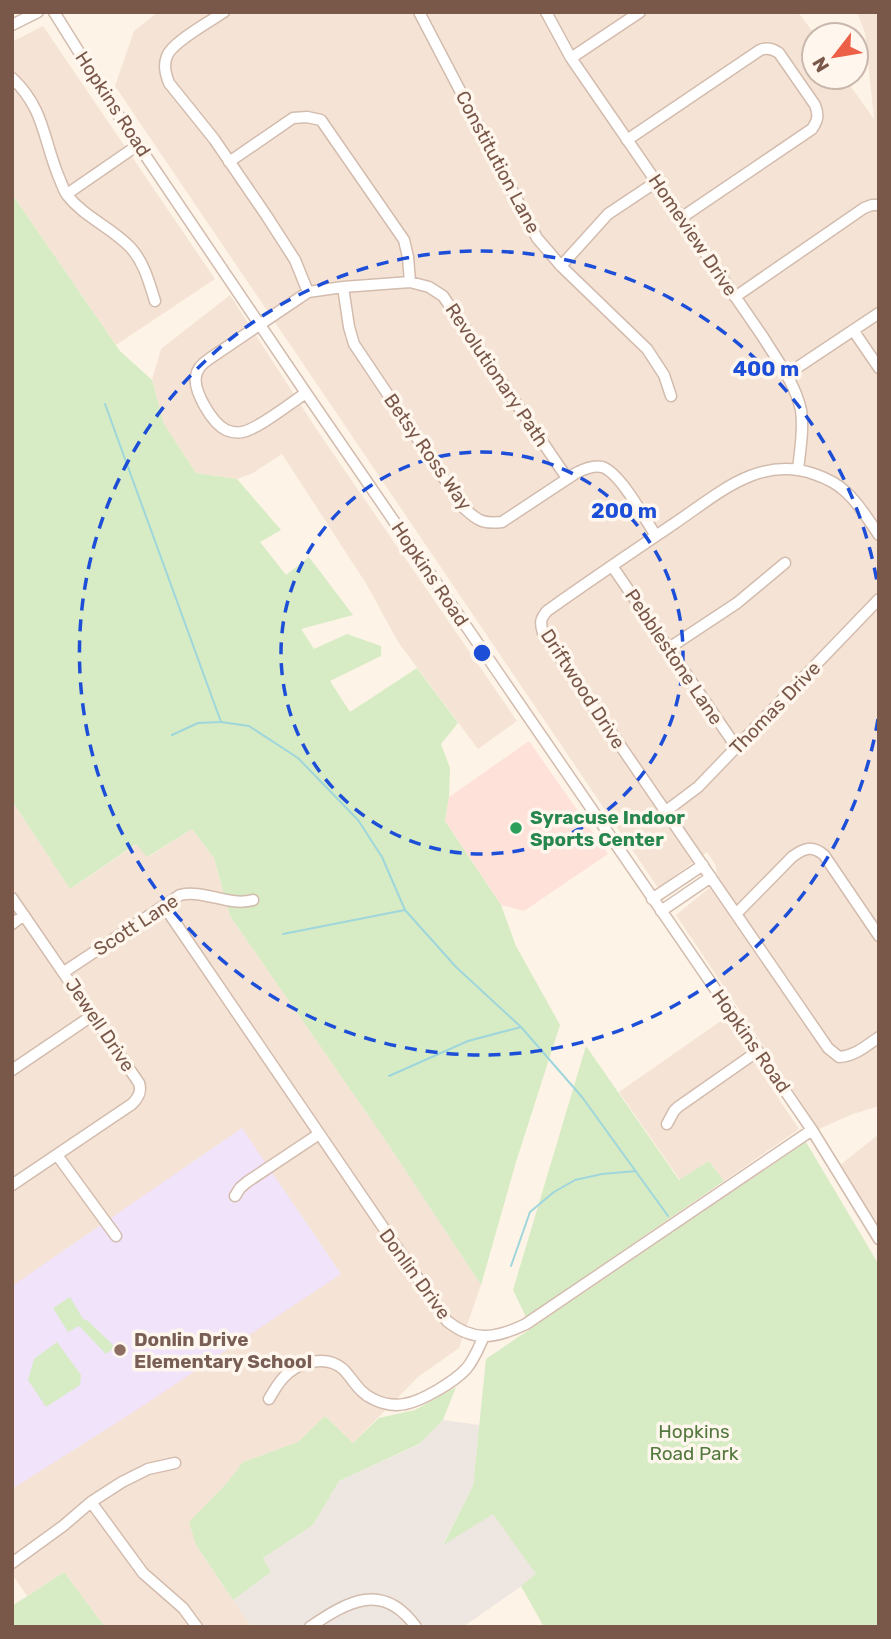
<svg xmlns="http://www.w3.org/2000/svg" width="891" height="1639" font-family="Rubik,sans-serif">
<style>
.residential{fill:#f5e4d5}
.commercial{fill:#fee2da}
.industrial{fill:#eee6e0}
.education{fill:#f0e3fa}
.green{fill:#d7ecc4}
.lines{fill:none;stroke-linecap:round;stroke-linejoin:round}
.stream{stroke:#9fd6db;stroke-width:2}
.minor-casing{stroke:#d3bcae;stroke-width:13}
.minor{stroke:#fff;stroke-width:10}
.ring{fill:none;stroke:#1d4ed8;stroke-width:3.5;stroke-dasharray:12 9}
.leisure-dot{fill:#2e9e5b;stroke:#fff7ee;stroke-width:2.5}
.education-dot{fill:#8d6e63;stroke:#fff7ee;stroke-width:2.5}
.labels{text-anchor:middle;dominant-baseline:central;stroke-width:7;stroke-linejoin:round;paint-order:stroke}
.street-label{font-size:19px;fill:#795749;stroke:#fff7ee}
.leisure-label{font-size:19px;font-weight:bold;fill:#27864d;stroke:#fff7ee;text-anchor:start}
.education-label{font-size:19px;font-weight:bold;fill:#785e54;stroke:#fff7ee;text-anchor:start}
.park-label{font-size:19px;fill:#53793e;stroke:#fff7ee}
.centre{fill:#1d4ed8;stroke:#fff7ee;stroke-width:3.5}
.ring-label{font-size:21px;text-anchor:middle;font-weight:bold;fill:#1d4ed8;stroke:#fff7ee;stroke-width:7;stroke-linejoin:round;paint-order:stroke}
</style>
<rect width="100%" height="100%" fill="#fdf3e7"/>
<path class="residential" d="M158,12H798L815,35L814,77H844L874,119L865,33L857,12H879V1106L853,1114L819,1129L676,915L719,880L715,864L707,852L658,888L115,86L134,31Z
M43,26L215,279L116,345L12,194V42Z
M230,295L317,430L517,721L478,749L398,642L367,585L282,454L253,473L237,479L196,473L164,424L152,380L161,349Z
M12,801L70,889L137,844L148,857L192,829L214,858L230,916L386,1141L481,1285L459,1348L418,1377L353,1443L325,1416L298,1442L243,1462L227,1483L196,1545L251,1627H105L64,1572L27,1596L12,1574Z
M725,1018L799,1129L724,1181L709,1161L680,1180L619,1092Z
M879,1134V1229L840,1165Z"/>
<path class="commercial" d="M529,741L608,854L524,911L501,905L445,821L449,797Z"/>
<path class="industrial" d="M443,1420L479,1425L473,1486L443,1544L493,1514L537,1575L463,1627H251L233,1600L271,1572L263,1558L313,1525L339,1481L418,1445Z"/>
<path class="education" d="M242,1128L341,1274L132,1413L12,1489V1286Z"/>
<path class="green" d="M12,194L120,351L152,380L164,424L196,473L237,479L281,530L260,542L286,575L309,557L353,615L301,629L314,649L347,634L381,646V656L330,681L350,712L417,668L458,723L441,744L450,768L449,797L445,821L501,905L516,946L560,1025L516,1162L481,1285L386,1141L230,916L214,858L192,829L147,857L136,844L70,889L12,801Z
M586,1046L679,1180L709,1161L724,1181L526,1317L513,1290Z
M806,1142L879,1265V1627H544L521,1586L536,1574L493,1514L443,1545L473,1486L486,1359Z
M70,1297L83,1319L88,1321L115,1347L106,1354L79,1326L68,1332L53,1308Z
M57,1342L81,1375L80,1385L46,1407L28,1380L34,1359Z
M456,1387L443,1420L419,1444L339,1481L313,1525L263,1558L271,1572L233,1600L196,1545L189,1522L227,1483L243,1462L298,1442L325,1416L353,1443L379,1418L415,1410Z
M64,1572L105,1627H12V1606Z"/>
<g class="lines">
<path class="stream" d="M105,404L221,722L249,726L298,758L358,820L382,857L405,910L456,967L521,1027L582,1097L668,1216
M172,735L198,723L220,722
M283,934L405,910
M389,1076L468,1041L521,1027
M511,1266L530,1212L554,1192L575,1180L602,1174L636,1171"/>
<defs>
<path id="minor" d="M54,12L122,121L306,393L812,1130L879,1239
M224,12C211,21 172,42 167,56C163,66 166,75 169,83L214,139L266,215L295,260L308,292
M419,12L537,238L561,266L647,349L664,375L671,396
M546,12L571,58L763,337C777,360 795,383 801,410C804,430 800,450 798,470
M12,25L38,12
M571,58L640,12
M12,78C44,108 43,138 58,175C61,182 63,189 67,195C84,217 111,227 130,247C144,262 149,282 155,301
M627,140L760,50C767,47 773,49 779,53L815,105C819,115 818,120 812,129L681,218
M229,162L293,118L307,117L321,120L404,240L408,257L410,282
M67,194L138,145
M561,266L608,214L656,182
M343,287L349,327L354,344L464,508C478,521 483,524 502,522L576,473C584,469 593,465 602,467C620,472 645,519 656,536
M735,297L864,208L872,205H879
M853,330L879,368
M786,375L879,313
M306,393C292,402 257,430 242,432C237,433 231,432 226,430C212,423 193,391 196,376C197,368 203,363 209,359L308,292L343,287L410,282L429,287L443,296L567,478
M879,535C869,521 860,505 847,493C838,484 826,478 814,474C759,455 718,494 675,523C632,552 589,581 547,611C540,619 540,623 543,633L828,1048L839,1057C855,1056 866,1046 879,1037
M612,566L737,748
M669,648L737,603L785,563
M666,811L698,787L879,599
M12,898L139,1083C142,1092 138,1098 132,1104L12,1185
M652,899L703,865
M164,906L447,1321C474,1343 497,1338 526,1324L812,1130
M661,911L711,877
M736,914L792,857C804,848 812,845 824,855L879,936
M12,924L24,915
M64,972L180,895C204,889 229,907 253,900
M12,1070L93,1015
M667,1124L674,1111L678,1107L758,1051
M57,1155L116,1236
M235,1196L240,1188L247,1182L319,1134
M269,1399C273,1392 278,1383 284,1377C298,1362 326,1354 343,1369C353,1379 359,1393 373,1399C383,1404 395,1406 405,1404C422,1401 454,1382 466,1369C474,1360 479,1347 484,1336
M91,1502L143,1573L183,1608L197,1627
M12,1563L63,1526L91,1502L122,1482L148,1469L175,1463
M310,1627C348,1601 383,1581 416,1627"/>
</defs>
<use href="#minor" class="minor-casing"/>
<use href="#minor" class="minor"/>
</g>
<g class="ring">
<circle cx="482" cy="653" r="201"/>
<path d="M878 719A402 402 0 1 1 878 587"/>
</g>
<circle class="leisure-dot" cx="516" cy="828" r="7"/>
<circle class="education-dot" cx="120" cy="1350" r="7"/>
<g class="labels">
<g class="street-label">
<text transform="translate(113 104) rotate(57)">Hopkins Road</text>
<text transform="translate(498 162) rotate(62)">Constitution Lane</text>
<text transform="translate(693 235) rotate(56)">Homeview Drive</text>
<text transform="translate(497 375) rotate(56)">Revolutionary Path</text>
<text transform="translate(428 452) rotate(55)">Betsy Ross Way</text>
<text transform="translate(430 574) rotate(56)">Hopkins Road</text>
<text transform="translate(674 657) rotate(56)">Pebblestone Lane</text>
<text transform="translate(583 689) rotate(57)">Driftwood Drive</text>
<text transform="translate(775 708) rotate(-46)">Thomas Drive</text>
<text transform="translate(136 925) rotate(-33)">Scott Lane</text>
<text transform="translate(100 1025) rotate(56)">Jewell Drive</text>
<text transform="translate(751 1041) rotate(55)">Hopkins Road</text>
<text transform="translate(415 1274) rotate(54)">Donlin Drive</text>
</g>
<g class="leisure-label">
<text x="530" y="817">Syracuse Indoor<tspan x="530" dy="22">Sports Center</tspan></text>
</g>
<g class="education-label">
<text x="134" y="1339">Donlin Drive<tspan x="134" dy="22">Elementary School</tspan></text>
</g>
<g class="park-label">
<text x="694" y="1431">Hopkins<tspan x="694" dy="22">Road Park</tspan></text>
</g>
</g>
<circle cx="482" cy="653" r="10" class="centre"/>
<g class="ring-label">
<text x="766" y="376">400 m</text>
<text x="624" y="518">200 m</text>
</g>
<rect width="891" height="1639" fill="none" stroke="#795749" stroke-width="28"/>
<g transform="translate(835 56) rotate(239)"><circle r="33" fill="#fff7ee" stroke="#c9b7ac" stroke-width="2"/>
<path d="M0-5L12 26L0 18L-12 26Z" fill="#ec6047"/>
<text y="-10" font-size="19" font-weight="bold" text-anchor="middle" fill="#795749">N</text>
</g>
</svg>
